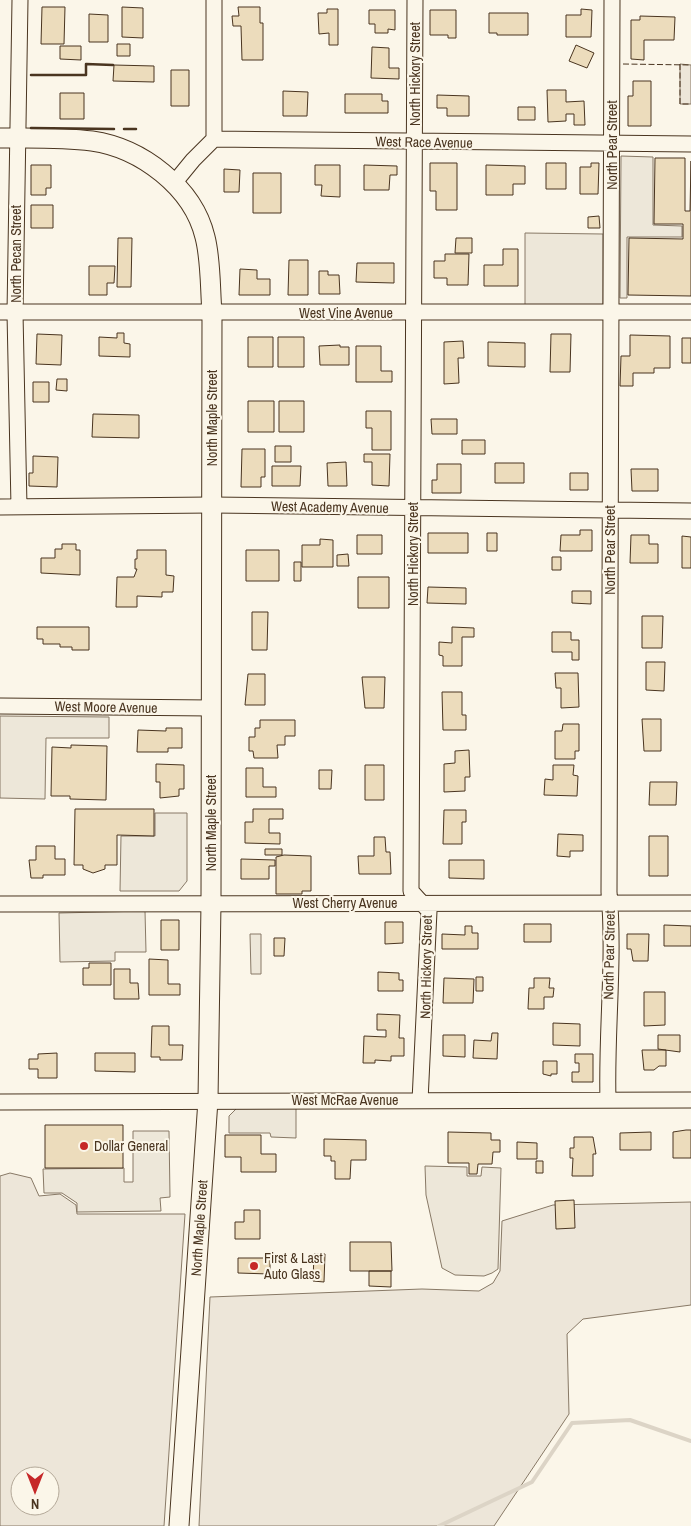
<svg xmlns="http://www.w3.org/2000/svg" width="691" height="1526" font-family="'Archivo Narrow',sans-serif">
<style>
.green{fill:#ede6d9;stroke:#887966;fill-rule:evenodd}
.parking{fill:#ede7d9;stroke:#887966}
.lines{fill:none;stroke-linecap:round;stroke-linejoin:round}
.stream{stroke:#dcd4c6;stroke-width:4}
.building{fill:#ecdcbc;stroke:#4a3520}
.minor-casing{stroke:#4a3520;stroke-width:17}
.major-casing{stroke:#4a3520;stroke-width:21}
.minor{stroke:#fbf6e9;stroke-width:15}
.major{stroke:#fbf6e9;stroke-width:19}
.fence{stroke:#4a3520;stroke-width:1;stroke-dasharray:6 2.5;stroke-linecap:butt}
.wall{stroke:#4a3520;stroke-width:2.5}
.poi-dot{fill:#c62828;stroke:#fbf6e9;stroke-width:2}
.labels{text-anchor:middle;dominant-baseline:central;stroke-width:4;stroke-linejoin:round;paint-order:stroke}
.street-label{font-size:14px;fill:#4a3520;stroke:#fbf6e9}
.poi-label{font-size:14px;fill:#4a3520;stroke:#fbf6e9;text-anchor:start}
</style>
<rect width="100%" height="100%" fill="#fbf6e9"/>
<path class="green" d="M680,64L691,65V104H680Z
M10,1173L31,1178L39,1196L60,1194L76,1205L77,1214H185L164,1526H0V1176ZM20,1476H50V1506H20Z
M691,1202V1305L583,1319L567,1334L569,1414L494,1526H199L210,1297L422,1289L479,1291L493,1283L500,1271L502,1221L553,1205Z"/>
<path class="parking" d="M621,156L653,157V225L682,226V237H627V298H620Z
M525,233L603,234V305H525Z
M0,716L109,717V738H46L45,799L0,798Z
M155,813H187V881L179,891H120L121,836H155Z
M145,911L146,952H115V961L60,962L59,913Z
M250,934H261V974H251Z
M239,1106L296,1107V1138L271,1137L270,1133H229V1116Z
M133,1131H169L170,1197L160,1198L161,1211L77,1212V1203L62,1193H44L43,1169L124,1168V1182H133Z
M425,1166L467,1167V1176H481L482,1167L501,1168L498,1269L492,1273L484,1276L455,1275L442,1268L426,1195Z"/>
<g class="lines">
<path class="stream" d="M439,1526L532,1482L572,1423L630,1420L691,1441"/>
</g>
<path class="building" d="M42,7H65L64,44H41Z
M122,7L143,8V38L122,37Z
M238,7H260V23H263V60H242L241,26H233L232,16H239Z
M327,9H338V45H329V33L319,34L318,13H327Z
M581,9L592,10L591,37H566V15H581Z
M369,10H395V30L388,29V33H375V24H369Z
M430,10H456V38H448V35H430Z
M489,13H528V35H497V33H489Z
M89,14L108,15V42H89Z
M640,16L675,17L674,40H644V60L631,59V20H640Z
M117,44H130V56H117Z
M576,45L594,53L587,68L569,61Z
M60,46H81V60L60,59Z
M372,47L389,48V68H399V79L371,78Z
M114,65L154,66V82L113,81Z
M171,70H189V106H171Z
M633,81H651V126H628V96H633Z
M547,90H566V102L584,101L585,125H574V114H566V121L548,122Z
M283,91L308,92L307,116H283Z
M60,93H84V119H60Z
M345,94H382V101H388V113H345Z
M437,95L469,96V116H447V108H437Z
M518,107H535V120H518Z
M655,158H685V211H690L691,161V296L628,295L629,238L683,239V224H654Z
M430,163H457V210H436V191H430Z
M546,163H566V189H546Z
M591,163H599L598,194H580V167H591Z
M31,165H51V188H46V195H31Z
M315,165H340V197L321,196L322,185H315Z
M364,165L397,166V175H390L389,190H364Z
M486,165L525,166V184H513V195H486Z
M224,169L240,170L239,192H224Z
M253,173H281V213H253Z
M31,205H53V228H31Z
M599,216L600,228H588V217Z
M118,238H132L131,287H117Z
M456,238H472V253H455Z
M503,249H518V286H484V265H503Z
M445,254H469L468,285H447V278H434V261H445Z
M289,260H308V295H288Z
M357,263H394V283L356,282Z
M89,266H115L114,283H107V295H89Z
M240,269L257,270V279H270V295H239Z
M319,271H328V275H339L340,294H319Z
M117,333H124V343L130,344V357L99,356V337L117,338Z
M37,334L62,335L61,365L36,364Z
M551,334H571L570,372H550Z
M630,335L670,336V368H654V373H633V386H620L621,356H630Z
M248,337H273V367H248Z
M278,337H304V367H278Z
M682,338H691V363H682Z
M463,341L464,358H458L459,383L444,384V342Z
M488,342L525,343V367L488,366Z
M340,345V347H349V365H320L319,346Z
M356,346H381V371H392V382H356Z
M57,379H67V391L56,390Z
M33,382H49V402H33Z
M248,401H274V432H248Z
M279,401H304V432H279Z
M366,411H391V450H372V428H366Z
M93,414L139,415V438L92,437Z
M431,419H457V434H432Z
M462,440H485V454H462Z
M275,446H291V462H275Z
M242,449H265V477H261V487H241Z
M364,454H390L389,486L372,485V462H364Z
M33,456L58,457L57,487L29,486V473H33Z
M346,462L347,486H328L327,463Z
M495,463H524V483H495Z
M437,464H461V493H432V480H437Z
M272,466H301L300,486H272Z
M631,469H658V491H632Z
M570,473H588V490H570Z
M580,530H592V551H560L561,535H580Z
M428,533H468V553H428Z
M487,533H497V551H487Z
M357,535H382V554H357Z
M631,535H649V544H658V563H630Z
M682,536L691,537V568H682Z
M320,539L333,540V567H302V545H320Z
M62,544H76V550H80V575L41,573V558H55V549H62Z
M137,550H166V575L174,576L173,592H162V597L137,596V607H116L117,577H134L137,569H135V559H137Z
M246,550H279V581H246Z
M348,554L349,566H337V555Z
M552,557H561V570H552Z
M294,562H301V581H294Z
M358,577H389V608H358Z
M428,587L466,588V604L427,603Z
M572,591H591V604L572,603Z
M252,612H268L267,650H252Z
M642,616H663L662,648H642Z
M37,627H89V650H72V647H60V644H43V639H37Z
M452,627L474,628V637H462V666H443V656L439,655V642L452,643Z
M552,632H571V640H579V660H572V652H552Z
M646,662H665L664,691L646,690Z
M555,673H578L579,707L561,708V688H556Z
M248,674H265V705H245Z
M362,677H385L384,708H365Z
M442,692H462V715H466V730H443Z
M642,719H661V751H644Z
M260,720H295V736H285V745H277L278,758H254L253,751H249V737H255V728H260Z
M563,724H579V751H575V759H555V731H562Z
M166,728H182V748H168V752H137L138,730L166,731Z
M71,745L107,746L106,800L70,799V796H51L52,747L71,748Z
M469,750L470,777H465V791L444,792V764L455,763V751Z
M156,764L184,765V789H179V796L160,798V782H156Z
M365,765H384V800H365Z
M553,765H574L573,775L578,776L577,796L544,795L545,779L553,780Z
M246,768H263V787H276V797H246Z
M319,770H332L331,789H319Z
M650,782H677L676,805H649Z
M75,809H154V836L117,835V865H105V869L93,873L83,869V865H74Z
M253,809H283V819H269V833H280V844L245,843V822H253Z
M444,810H466V822H462V844H443Z
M558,834L583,835V851H570V857L557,856Z
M649,836H668V876H649Z
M374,837H385L386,852H390L391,874H359L358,856H374Z
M36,846H55V859H65V875H43V878H31L29,860H36Z
M265,849H282V855H265Z
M284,855L311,856V891H302V894H276V857Z
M241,859L275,860V866H269V879H241Z
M449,860H484V879L449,878Z
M161,920H179V950H161Z
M385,922H403V943L385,944Z
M524,924H551V942H524Z
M664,925L691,926V946H664Z
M465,926H472V933H478V949H442V934L465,935Z
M627,934H649L648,961H633L631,949H627Z
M274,938H285L284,956H274Z
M149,959L168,960V984H180V995H149Z
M89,963H111V985H83V968H89Z
M114,969H130V983H138L139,999H114Z
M378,972L399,973V980H403V991H378Z
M476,977H483V991H476Z
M444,978L474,979L473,1003H443Z
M534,978H550L549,988H554L553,997H544V1009H528L529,988H534Z
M644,992H665V1025L644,1026Z
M377,1014L400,1015L399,1038H404V1056H391V1061L375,1060V1063H363L364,1036L386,1037V1030H377Z
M553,1023L580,1024V1046L553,1045Z
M152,1026H169V1045H183L182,1060H160V1057H151Z
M492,1033H498L497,1059L473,1058L474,1040L491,1041Z
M443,1035H465V1057L443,1056Z
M658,1035H680V1052L658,1049Z
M642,1050H666V1066H659L654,1070H644Z
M57,1053V1078H38V1069H29V1059H38V1054Z
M95,1053H135V1072L95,1071Z
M575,1054H593V1082H572V1072H579V1063H575Z
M543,1061H557V1074H551V1076L543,1074Z
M45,1125H123V1168H45Z
M686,1130H691V1158H673V1132Z
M448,1132L491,1133V1140H500V1152H493L492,1164H478L477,1174H469V1163H448Z
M651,1132V1150H620V1133Z
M225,1135H261V1154H276V1172H241V1157H225Z
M574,1137H593L596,1154H593V1176H572L573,1158H570V1148H574Z
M324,1139L366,1140V1160H351L350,1179H335V1161H331V1156H324Z
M517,1142L537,1143V1159H517Z
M536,1161H543V1173H536Z
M574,1200L575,1228L556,1229L555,1201Z
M244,1210H260V1239H235V1222H244Z
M350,1242H391L392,1271H350Z
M314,1254H325L324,1282L313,1281Z
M238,1258H270V1274L238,1273Z
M369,1271H391V1287L369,1286Z"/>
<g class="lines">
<defs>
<path id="minor" d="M214,0V139
M415,0L411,891L429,911L420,1101
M175,182L193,160L214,139L691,144
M0,312H691
M0,507L212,505L691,511
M19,507L15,313L20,0
M0,706L211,708
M0,904L691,903
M608,1100C606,1031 615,961 609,892L612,0
M0,1102L691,1100"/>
<path id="major" d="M0,138C30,138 62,137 92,141C141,148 193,187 205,237C211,260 210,288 212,313L211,903L208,1100L179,1526"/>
</defs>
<use href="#minor" class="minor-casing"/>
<use href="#major" class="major-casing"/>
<use href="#minor" class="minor"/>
<use href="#major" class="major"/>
<path class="fence" d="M623,64L691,65
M680,64V104H691"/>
<path class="wall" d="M31,75H86V64L113,65
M31,128L114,129
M124,129H136"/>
</g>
<g class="poi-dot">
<circle cx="84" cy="1146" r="5"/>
<circle cx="254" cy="1266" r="5"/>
</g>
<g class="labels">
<g class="street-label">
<text transform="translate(415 74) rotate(-90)">North Hickory Street</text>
<text transform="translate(424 142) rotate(1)">West Race Avenue</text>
<text transform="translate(612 145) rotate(-90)">North Pear Street</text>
<text transform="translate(16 254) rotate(-90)">North Pecan Street</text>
<text x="346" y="313">West Vine Avenue</text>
<text transform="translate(212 418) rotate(-90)">North Maple Street</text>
<text transform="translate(330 507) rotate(1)">West Academy Avenue</text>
<text transform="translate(610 550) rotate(-90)">North Pear Street</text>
<text transform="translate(413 554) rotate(-90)">North Hickory Street</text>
<text transform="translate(106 707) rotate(1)">West Moore Avenue</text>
<text transform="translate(211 823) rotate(-90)">North Maple Street</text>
<text x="345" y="903">West Cherry Avenue</text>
<text transform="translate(609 955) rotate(-89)">North Pear Street</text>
<text transform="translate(426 967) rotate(-89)">North Hickory Street</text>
<text x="345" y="1100">West McRae Avenue</text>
<text transform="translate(199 1228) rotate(-86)">North Maple Street</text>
</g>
<g class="poi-label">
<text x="94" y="1146">Dollar General</text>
<text x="264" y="1258">First &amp; Last<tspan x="264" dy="16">Auto Glass</tspan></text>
</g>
</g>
<g transform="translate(35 1491) rotate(180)"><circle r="24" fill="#fbf6e9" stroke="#b4a999"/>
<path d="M0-4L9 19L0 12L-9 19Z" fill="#c62828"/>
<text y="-8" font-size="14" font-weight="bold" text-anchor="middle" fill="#4a3520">N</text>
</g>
</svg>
